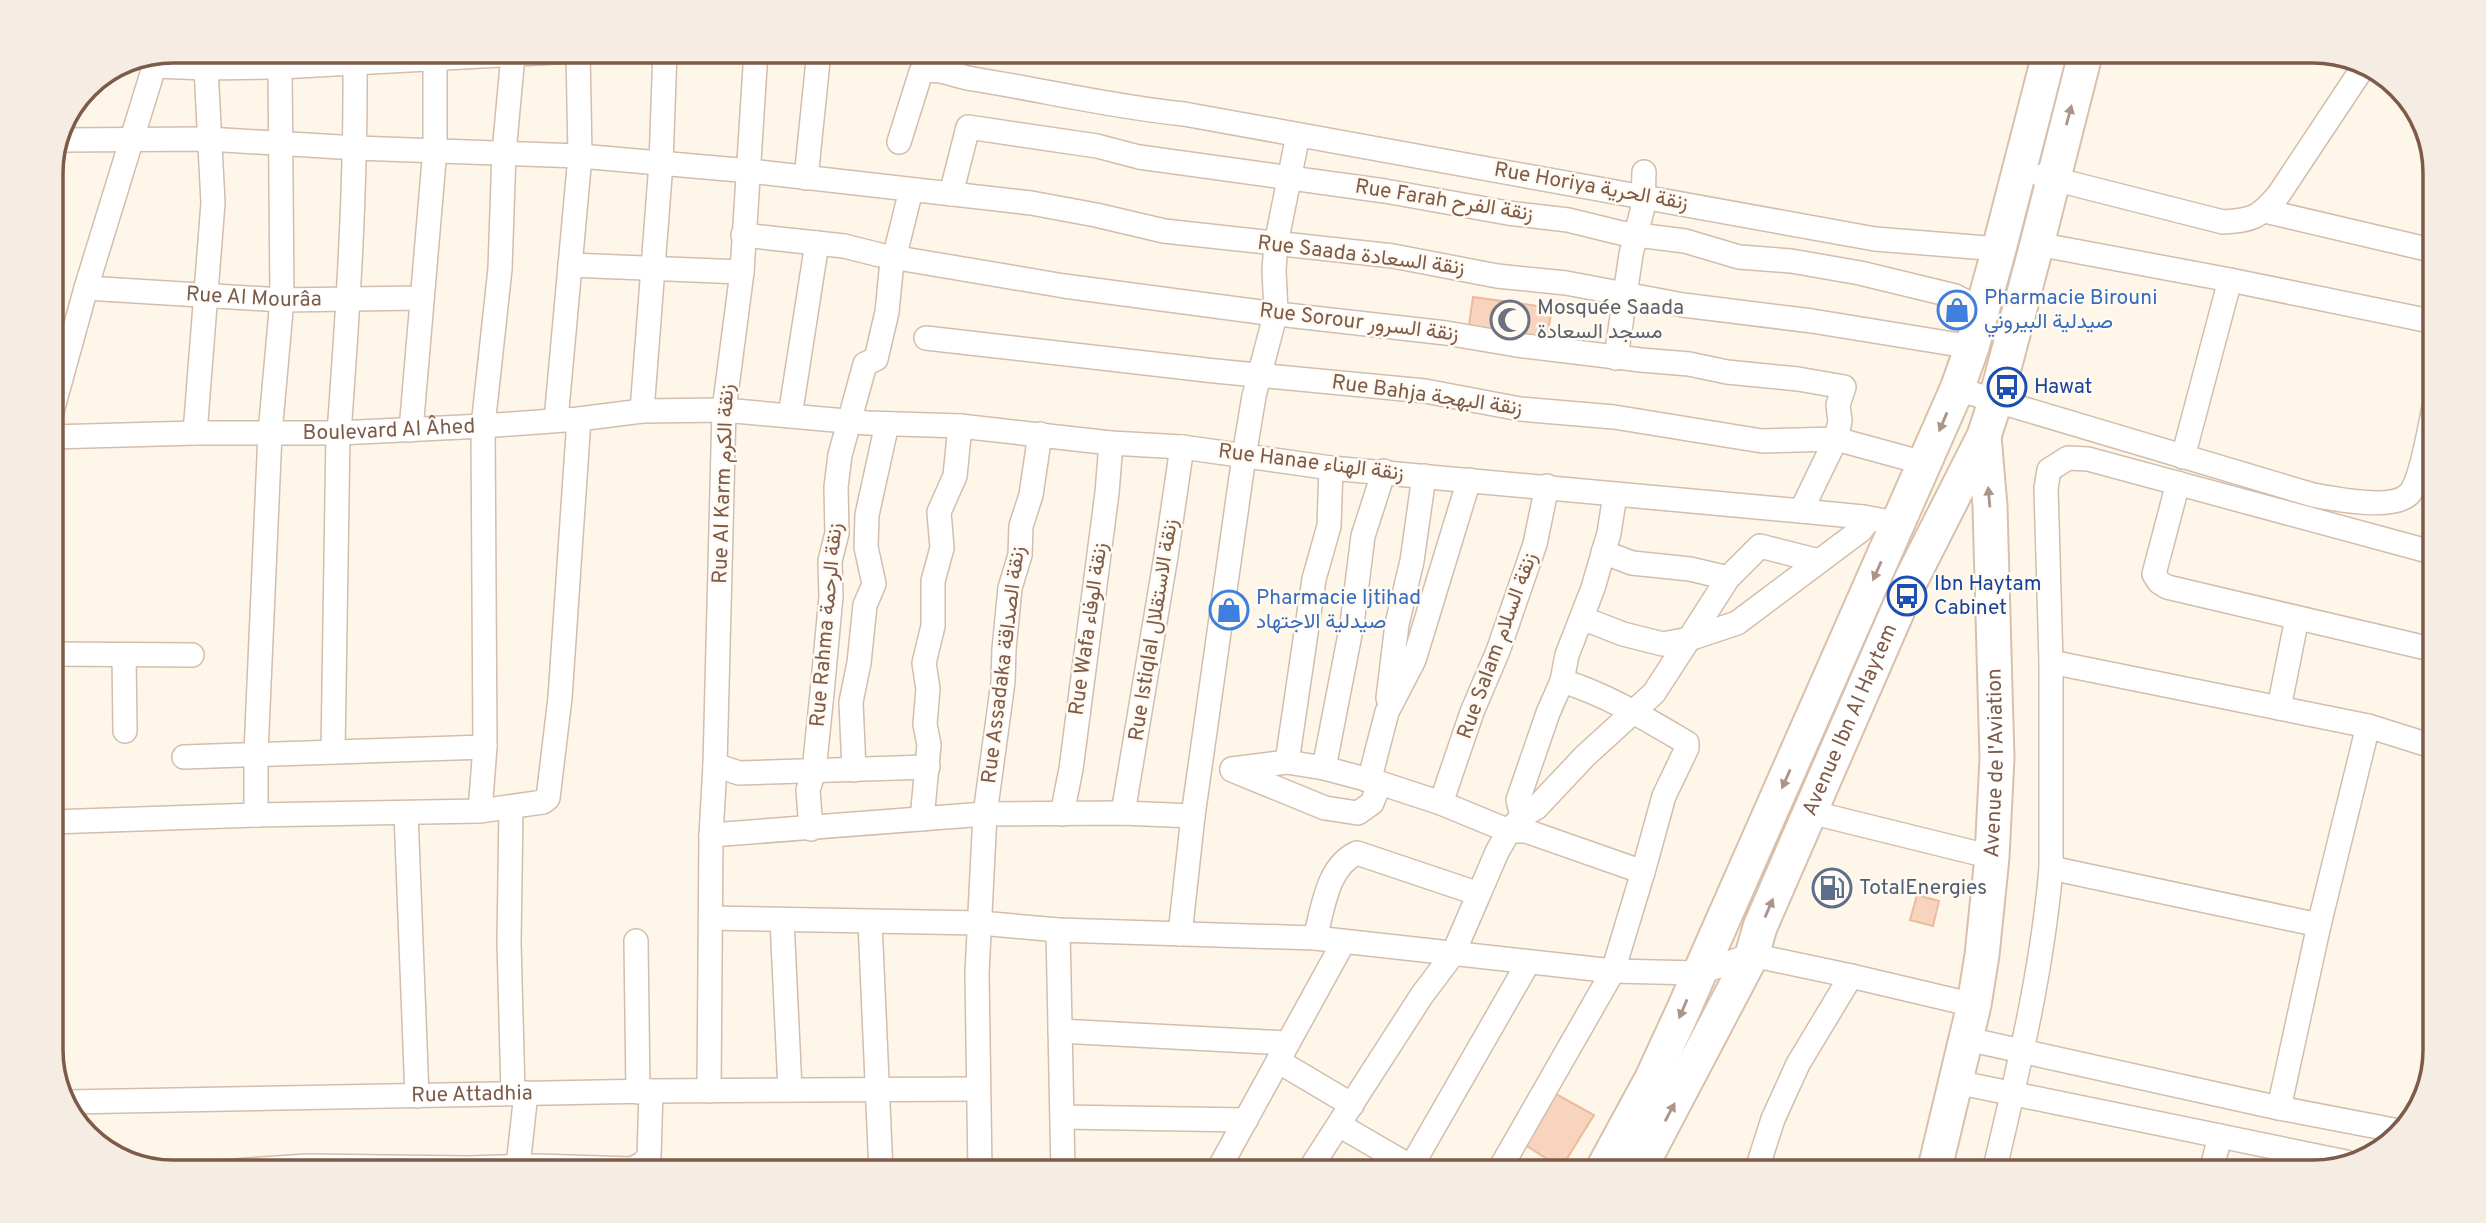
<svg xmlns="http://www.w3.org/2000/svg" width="2486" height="1223" font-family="Overpass,Vazirmatn,sans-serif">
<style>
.building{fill:#f8d4be;stroke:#ecba9c;stroke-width:2}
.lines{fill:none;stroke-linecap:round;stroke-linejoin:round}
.street-casing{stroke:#d3bdad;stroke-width:26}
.secondary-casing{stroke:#d9c0ac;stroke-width:37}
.street{stroke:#fff;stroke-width:23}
.secondary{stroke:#fff;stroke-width:33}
.oneway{fill:#ab9488}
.labels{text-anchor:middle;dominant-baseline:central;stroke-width:5;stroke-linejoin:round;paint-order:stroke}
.street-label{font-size:21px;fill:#7e5b48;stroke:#fffaf2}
.shop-label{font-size:21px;fill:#366cbe;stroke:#fffaf2;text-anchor:start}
.worship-label{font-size:21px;fill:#5b616d;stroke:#fffaf2;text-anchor:start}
.transit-label{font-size:21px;fill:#164399;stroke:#fffaf2;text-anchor:start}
.service-label{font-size:21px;fill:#4e5e75;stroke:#fffaf2;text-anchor:start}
.rim{fill:none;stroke:#7e5b48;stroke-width:3.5}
</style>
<rect width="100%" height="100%" fill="#fff6ea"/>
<path class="building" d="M1473,297L1552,308L1546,344L1468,332Z
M1825,872L1846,877L1840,904L1818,898Z
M1917,895L1939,901L1933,926L1910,920Z
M1554,1093L1594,1115L1561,1168L1524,1144Z"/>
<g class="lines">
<defs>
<g id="street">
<path d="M696,51H767"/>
<path d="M155,66L206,68L280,67L574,51"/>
<path d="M62,140L208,139L356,148L580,156L750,171L1031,203L1096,215L1164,231L1393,256L1497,276L1566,283L1683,305L1812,321L1972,347"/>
<path d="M899,142L921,72C939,67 954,76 973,79C1043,90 1112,107 1184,114L1875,239L1999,249"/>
<path d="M2042,176L2223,222C2253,220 2259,218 2279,194L2366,63"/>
<path d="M806,178L819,51"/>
<path d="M951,194L968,127L1097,146L1139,157L1385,191L1508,213L1568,220L1621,233L1685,241L1739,257L1791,261L1860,273L1955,296L1982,310"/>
<path d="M2265,211L2435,251"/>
<path d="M743,235L844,246L880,255L1064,286L1260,312L1446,333L1517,345L1641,360L1689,364L1727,372L1798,379L1844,387L1838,405L1840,421L1836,439L1801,511"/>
<path d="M2037,244L2230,280L2435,322"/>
<path d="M570,265L742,272"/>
<path id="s1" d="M86,288L282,300L422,298"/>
<path d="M926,338L1215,371L1425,391L1520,409L1614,417L1762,441L1836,439L1924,463"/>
<path d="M1616,358L1631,254L1643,207L1644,172"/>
<path d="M1957,389L2313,495C2334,499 2391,510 2408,495C2422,483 2430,423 2435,403"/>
<path d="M642,411L661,163L665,51"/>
<path d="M51,415L86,288L158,54"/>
<path d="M790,416L817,243"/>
<path d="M556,420L580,156L578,51"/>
<path d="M411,430L435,149V58"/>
<path d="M195,433L213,203L206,68"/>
<path d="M339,433C348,310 356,187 355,63"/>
<path id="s2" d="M51,437L195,433H339L483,426L579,419L642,411L724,410L868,423L960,426L1111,443L1182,447L1331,468L1801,511L1863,517L1896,523"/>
<path d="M2183,457L2230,280"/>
<path d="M2178,483L2154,574L2159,582L2167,587L2435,650"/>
<path d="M1603,552L1632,563L1690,569L1728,578"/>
<path d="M1582,618L1623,634L1663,644L1689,639L1728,578L1760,546L1819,561"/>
<path d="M51,654L192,655"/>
<path d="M124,656L125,731"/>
<path d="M2051,662L2368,726L2435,747"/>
<path d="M1388,698L1397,624L1412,561L1424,476"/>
<path d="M2279,708L2297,618"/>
<path d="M333,752L338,433"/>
<path d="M184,757L485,747"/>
<path d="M1287,762L1314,579L1329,526L1331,468"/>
<path d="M715,765L739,773L928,767"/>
<path d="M1324,768L1352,624L1363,536L1384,471"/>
<path d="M1232,769L1287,762L1324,768L1380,783"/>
<path d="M854,770L851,702L859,663L865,605L874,584L866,547L867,515L887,424"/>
<path d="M1232,770L1325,808L1358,813L1372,803L1380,783L1441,803L1509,831H1526L1643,872"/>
<path d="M1367,780L1372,770L1387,712L1414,660L1469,480"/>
<path d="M1441,803L1472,712L1498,651L1535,544L1547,486"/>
<path d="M511,808L509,942L513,1093"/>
<path d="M480,811L485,747L483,426L500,269L504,153L513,55"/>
<path d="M1810,812L1992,857"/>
<path d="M406,813L417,1096"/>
<path d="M1123,813L1166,556L1182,447"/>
<path d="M1062,814L1071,769L1107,493L1111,443"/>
<path d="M256,815V753L270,433L282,300L280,67"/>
<path d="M1522,816L1518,800L1548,713L1562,681L1567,655L1593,588L1609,533L1615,495"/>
<path d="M922,819L929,745L925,724L928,689L924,663L933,626V581L942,548L939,512L955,476L960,426"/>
<path d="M51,822L256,815L480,811L543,802L548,798L560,698L579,419"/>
<path d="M811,829L808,790L814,771L822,693L831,596L830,561L837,533L836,487L840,455L865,364L876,359L887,312L891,271L911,190"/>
<path d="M711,835L985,814L1123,813L1193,816"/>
<path d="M2051,868V662L2046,488L2049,470L2068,458L2088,459L2435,553"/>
<path d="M711,918L980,923L1058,930L1315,938L1613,971L1698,973L1752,955L1851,976L1974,1005"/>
<path d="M782,920L790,1090"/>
<path d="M870,922L881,1172"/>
<path d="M1058,930L1063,1172"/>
<path d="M1180,934L1193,816L1244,456L1254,396L1276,312L1274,270L1276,244L1298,135"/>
<path d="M1315,938C1323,909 1327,866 1357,853L1479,894L1497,852L1509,831L1522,816L1536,808L1585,756L1654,693L1689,639L1737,623L1861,530L1867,522L1863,517"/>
<path d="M636,941L638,1092"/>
<path d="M1060,1031L1287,1043"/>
<path d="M1967,1039L2279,1108L2399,1131"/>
<path d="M1278,1061L1352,1105"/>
<path d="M1956,1082L2346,1162"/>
<path d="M709,1091L711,835L715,765L724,410L742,272L756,51"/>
<path id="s3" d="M66,1102L651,1091L978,1089"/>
<path d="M2279,1108L2319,925L2368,726"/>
<path d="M1062,1117L1246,1120"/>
<path d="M1339,1125L1420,1172"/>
<path d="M1642,1164L1662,1172"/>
<path d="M518,1166L526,1093"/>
<path d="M1411,1167L1528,963"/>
<path d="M219,1172L307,1166L468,1168L538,1166L632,1169L642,1164L649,1157L651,1091"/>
<path d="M980,1172L977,973L985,814L1003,682L1004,649L1010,588L1020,555L1021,526L1031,495L1040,434"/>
<path d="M1217,1172L1343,943"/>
<path d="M1308,1172L1422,995L1453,954L1479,894"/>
<path d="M1498,1172L1613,971L1643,872L1664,796L1687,748V743C1648,720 1606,694 1562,681"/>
<path d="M1756,1172L1773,1119L1798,1064L1851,976"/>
<path d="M1994,1172C2018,1070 2042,973 2051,868L2319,925"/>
<path d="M2211,1172L2220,1136"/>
</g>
<g id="secondary">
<path d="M1601,1172L1652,1078L1682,1013L1957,389L1972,347L1999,249L2050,51"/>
<path id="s4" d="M1638,1172L1752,955L1760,927L1911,580L1984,436L1995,402L2037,244L2086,51"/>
<path id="s5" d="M1934,1172L1974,1005L1982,955L1992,857L1997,758L1995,689L1990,506L1984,436"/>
</g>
</defs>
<use href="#street" class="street-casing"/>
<use href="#secondary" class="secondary-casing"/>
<use href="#street" class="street"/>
<use href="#secondary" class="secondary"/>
</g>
<defs><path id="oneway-solid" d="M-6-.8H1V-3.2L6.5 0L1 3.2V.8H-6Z" transform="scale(1.75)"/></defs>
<g class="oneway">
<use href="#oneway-solid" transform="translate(2069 115) rotate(-75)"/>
<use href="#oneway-solid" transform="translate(1943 422) rotate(113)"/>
<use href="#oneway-solid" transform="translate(1989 497) rotate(-95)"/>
<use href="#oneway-solid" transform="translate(1877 571) rotate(114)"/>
<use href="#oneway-solid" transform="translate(1786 779) rotate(114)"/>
<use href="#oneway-solid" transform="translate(1769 908) rotate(-67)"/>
<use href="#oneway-solid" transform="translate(1683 1009) rotate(113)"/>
<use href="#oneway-solid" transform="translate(1670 1112) rotate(-62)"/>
</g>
<defs>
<symbol id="shop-ring" viewBox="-11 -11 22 22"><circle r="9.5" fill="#fffaf2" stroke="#3f7fe0" stroke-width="1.5"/><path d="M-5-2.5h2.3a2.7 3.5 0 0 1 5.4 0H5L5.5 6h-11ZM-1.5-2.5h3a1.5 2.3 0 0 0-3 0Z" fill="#3f7fe0"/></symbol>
<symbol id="mosque-ring" viewBox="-11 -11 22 22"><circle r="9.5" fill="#fffaf2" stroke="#6b7280" stroke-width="1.5"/><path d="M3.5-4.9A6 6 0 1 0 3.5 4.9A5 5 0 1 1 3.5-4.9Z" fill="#6b7280"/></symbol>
<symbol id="bus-ring" viewBox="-11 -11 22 22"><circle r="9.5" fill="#fffaf2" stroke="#1a4fb4" stroke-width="1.5"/><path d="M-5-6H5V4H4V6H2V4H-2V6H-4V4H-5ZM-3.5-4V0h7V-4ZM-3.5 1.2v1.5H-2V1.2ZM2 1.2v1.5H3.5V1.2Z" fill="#1a4fb4"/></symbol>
<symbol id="fuel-ring" viewBox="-11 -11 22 22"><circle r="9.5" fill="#fffaf2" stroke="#5c6f8a" stroke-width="1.5"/><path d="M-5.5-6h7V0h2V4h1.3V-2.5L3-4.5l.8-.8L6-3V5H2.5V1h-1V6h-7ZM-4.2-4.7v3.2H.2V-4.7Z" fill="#5c6f8a"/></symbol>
</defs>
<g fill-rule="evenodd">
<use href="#shop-ring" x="1935" y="288" width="44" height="44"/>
<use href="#mosque-ring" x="1488" y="298" width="44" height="44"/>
<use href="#bus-ring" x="1985" y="365" width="44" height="44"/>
<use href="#bus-ring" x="1885" y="574" width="44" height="44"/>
<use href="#shop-ring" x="1207" y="588" width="44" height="44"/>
<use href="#fuel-ring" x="1810" y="866" width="44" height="44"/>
</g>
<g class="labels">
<g class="street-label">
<text transform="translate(1591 187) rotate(10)">Rue Horiya زنقة الحرية</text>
<text transform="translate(1444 201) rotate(9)">Rue Farah زنقة الفرح</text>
<text transform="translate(1361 256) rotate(7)">Rue Saada زنقة السعادة</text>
<text stroke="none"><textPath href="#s1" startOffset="168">Rue Al Mourâa</textPath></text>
<text transform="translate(1359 323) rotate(7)">Rue Sorour زنقة السرور</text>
<text transform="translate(1427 396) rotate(8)">Rue Bahja زنقة البهجة</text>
<text stroke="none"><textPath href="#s2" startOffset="338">Boulevard Al Âhed</textPath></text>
<text transform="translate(1311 463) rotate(7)">Rue Hanae زنقة الهناء</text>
<text transform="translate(724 484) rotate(-88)">Rue Al Karm زنقة الكرم</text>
<text transform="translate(827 625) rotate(-85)">Rue Rahma زنقة الرحمة</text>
<text transform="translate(1089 629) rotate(-82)">Rue Wafa زنقة الوفاء</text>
<text transform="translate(1154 630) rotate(-81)">Rue Istiqlal زنقة الاستقلال</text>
<text transform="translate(1498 646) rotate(-70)">Rue Salam زنقة السلام</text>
<text transform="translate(1004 665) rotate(-83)">Rue Assadaka زنقة الصداقة</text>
<text stroke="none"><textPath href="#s4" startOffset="500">Avenue Ibn Al Haytem</textPath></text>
<text stroke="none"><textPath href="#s5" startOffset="415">Avenue de l'Aviation</textPath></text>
<text stroke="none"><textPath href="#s3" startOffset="406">Rue Attadhia</textPath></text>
</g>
<g class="shop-label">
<text x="1984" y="298">Pharmacie Birouni<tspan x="1984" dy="24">صيدلية البيروني</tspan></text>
<text x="1256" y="598">Pharmacie Ijtihad<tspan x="1256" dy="24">صيدلية الاجتهاد</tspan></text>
</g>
<g class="worship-label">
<text x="1537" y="308">Mosquée Saada<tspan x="1537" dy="24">مسجد السعادة</tspan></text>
</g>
<g class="transit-label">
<text x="2034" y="387">Hawat</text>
<text x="1934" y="584">Ibn Haytam<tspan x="1934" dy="24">Cabinet</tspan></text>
</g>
<g class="service-label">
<text x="1859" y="888">TotalEnergies</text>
</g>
</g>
<path d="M0 0H2486V1223H0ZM173 63H2313A110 110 0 0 1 2423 173V1050A110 110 0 0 1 2313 1160H173A110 110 0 0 1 63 1050V173A110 110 0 0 1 173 63Z" fill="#f5ede4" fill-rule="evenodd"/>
<path class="rim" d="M173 63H2313A110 110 0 0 1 2423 173V1050A110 110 0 0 1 2313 1160H173A110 110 0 0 1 63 1050V173A110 110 0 0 1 173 63Z"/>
</svg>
